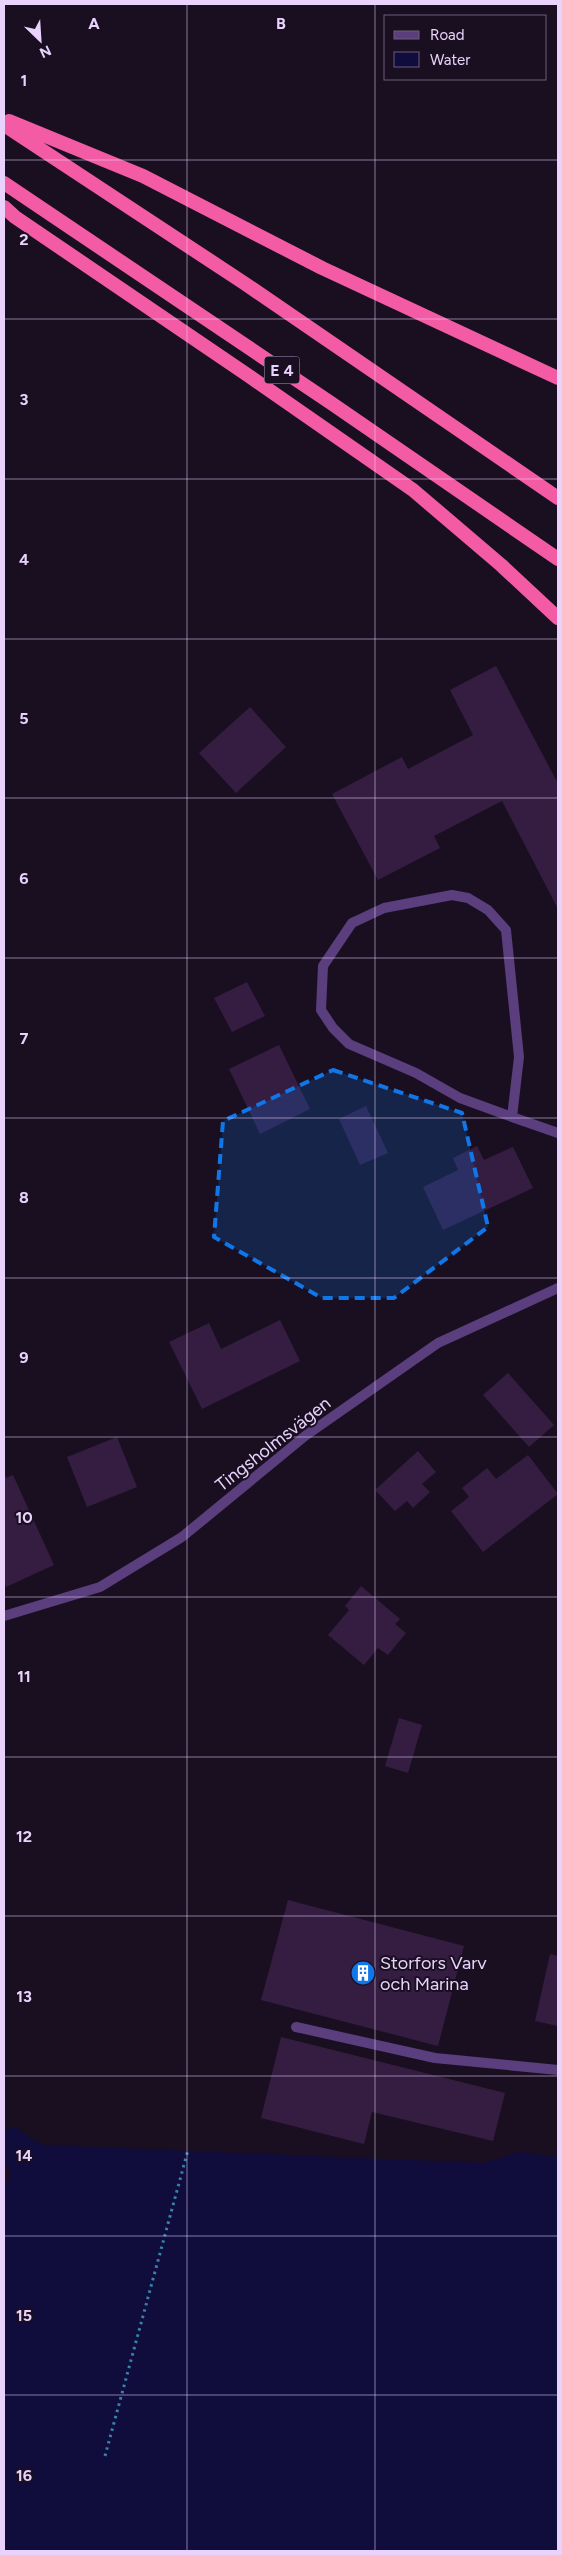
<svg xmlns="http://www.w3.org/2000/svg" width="562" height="2555" font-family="Figtree,sans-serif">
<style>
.water{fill:#100d3c}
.building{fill:#341d41}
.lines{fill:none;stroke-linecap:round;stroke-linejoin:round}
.path{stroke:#3781ab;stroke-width:3;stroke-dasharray:2.5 4;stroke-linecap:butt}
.service{stroke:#5b3e7d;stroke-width:10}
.minor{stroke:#5b3e7d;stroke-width:10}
.trunk{stroke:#f35ca5;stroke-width:14}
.marked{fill:#1177e9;fill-opacity:0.2;stroke:#1177e9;stroke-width:4;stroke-dasharray:10 6;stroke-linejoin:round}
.grid{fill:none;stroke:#e9d3fc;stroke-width:1;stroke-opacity:0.55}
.labels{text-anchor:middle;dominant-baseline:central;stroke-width:4;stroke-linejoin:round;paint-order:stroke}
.shield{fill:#1a0f21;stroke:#ab98ba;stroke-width:1}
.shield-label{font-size:16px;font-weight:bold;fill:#e9d3fc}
.street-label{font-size:18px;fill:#e9d3fc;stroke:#1a0f21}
.poi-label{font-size:18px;fill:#e9d3fc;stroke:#1a0f21;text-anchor:start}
.grid-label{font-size:16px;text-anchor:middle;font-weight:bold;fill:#e9d3fc;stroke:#1a0f21;stroke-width:4;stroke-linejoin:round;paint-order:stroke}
</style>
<rect width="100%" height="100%" fill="#1a0f21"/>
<path class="water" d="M15,2127L35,2141L46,2145L484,2163L520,2152L558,2157V2551H4V2193L11,2171L4,2160V2131Z"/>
<path class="building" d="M496,666L556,780L558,778V909L502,801L434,836L440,848L378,880L332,794L402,757L408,769L473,735L450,690Z
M250,707L286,747L236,793L199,753Z
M247,982L265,1016L232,1032L214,998Z
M279,1045L310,1109L260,1134L229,1069Z
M366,1106L388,1153L360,1165L339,1119Z
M477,1146L484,1160L513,1147L533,1188L443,1230L423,1187L458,1170L453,1158Z
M280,1320L300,1361L202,1409L169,1342L209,1323L221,1349Z
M508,1373L554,1425L529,1447L483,1395Z
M117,1437L137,1487L87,1507L67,1457Z
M418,1451L436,1472L422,1484L430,1492L413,1508L407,1501L395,1511L375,1490Z
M528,1455L558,1494L483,1552L451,1511L469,1497L462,1488L487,1468L496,1479Z
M4,1472L6,1478L13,1475L54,1565L6,1587L4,1581Z
M361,1586L400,1619L395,1624L406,1633L388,1655L378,1648L364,1665L328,1635L349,1610L345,1606Z
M399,1718L422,1725L408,1773L385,1766Z
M288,1900L464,1946L438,2046L261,2000Z
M550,1954L558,1956V2026L535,2021Z
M281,2037L505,2093L493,2141L372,2112L364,2144L261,2118Z"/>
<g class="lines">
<path class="path" d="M105,2456L188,2150"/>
<path class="service" d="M512,1117L519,1057L506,930L488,910L468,898L452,895L384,908L352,923L323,966L321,1010L333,1028L349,1044L416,1073L460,1098L512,1117L558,1133
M296,2027L435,2058L558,2070"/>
<path class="minor" d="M4,1616L100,1587L182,1537L305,1436L438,1343L558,1288"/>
<path class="trunk" d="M9,121L143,176L322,268L558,378
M4,125L244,283L558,498
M4,183L331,403L558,559
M4,207L15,217L249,376L413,490L501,565L558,618"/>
</g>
<path class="marked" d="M333,1070L462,1113L488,1227L394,1298H322L214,1237L223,1121Z"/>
<path class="grid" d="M187,4V2551M375,4V2551M4,160H558M4,319H558M4,479H558M4,639H558M4,798H558M4,958H558M4,1118H558M4,1278H558M4,1437H558M4,1597H558M4,1757H558M4,1916H558M4,2076H558M4,2236H558M4,2395H558"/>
<defs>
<symbol id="building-disc" viewBox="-11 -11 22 22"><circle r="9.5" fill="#1177e9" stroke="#1a0f21"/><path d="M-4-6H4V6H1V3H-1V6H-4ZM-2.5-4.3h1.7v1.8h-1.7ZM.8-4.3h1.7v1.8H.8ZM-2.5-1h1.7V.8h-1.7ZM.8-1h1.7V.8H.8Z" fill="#fff"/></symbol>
</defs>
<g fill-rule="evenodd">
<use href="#building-disc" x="349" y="1959" width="28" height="28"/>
</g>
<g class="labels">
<rect class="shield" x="264.5" y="356.5" width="35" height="27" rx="4"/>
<g class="shield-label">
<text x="282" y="370">E 4</text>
</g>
<g class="street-label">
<text transform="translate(273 1444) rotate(-38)">Tingsholmsvägen</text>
</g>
<g class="poi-label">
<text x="380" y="1963">Storfors Varv<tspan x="380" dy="21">och Marina</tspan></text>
</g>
</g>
<g class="grid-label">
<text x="94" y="29">A</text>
<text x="281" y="29">B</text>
<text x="24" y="86">1</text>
<text x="24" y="245">2</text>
<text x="24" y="405">3</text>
<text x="24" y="565">4</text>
<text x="24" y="724">5</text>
<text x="24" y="884">6</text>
<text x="24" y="1044">7</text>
<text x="24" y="1203">8</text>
<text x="24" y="1363">9</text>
<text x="24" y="1523">10</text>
<text x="24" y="1682">11</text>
<text x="24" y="1842">12</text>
<text x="24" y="2002">13</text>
<text x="24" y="2161">14</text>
<text x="24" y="2321">15</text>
<text x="24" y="2481">16</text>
</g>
<rect width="562" height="2555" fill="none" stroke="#e9d3fc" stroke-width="10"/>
<rect x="384" y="15" width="162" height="65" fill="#1a0f21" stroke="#6d5d79"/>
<rect x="394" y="31" width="25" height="8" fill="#5b3e7d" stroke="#6d5d79"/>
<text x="430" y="40" font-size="15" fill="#e9d3fc">Road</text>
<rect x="394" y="52" width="25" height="15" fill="#100d3c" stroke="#6d5d79"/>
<text x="430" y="65" font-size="15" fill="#e9d3fc">Water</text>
<g transform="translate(40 40) rotate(155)" stroke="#1a0f21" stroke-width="4" paint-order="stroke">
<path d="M0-4L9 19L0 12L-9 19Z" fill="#e9d3fc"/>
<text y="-8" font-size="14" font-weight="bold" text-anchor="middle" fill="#e9d3fc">N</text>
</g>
</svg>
